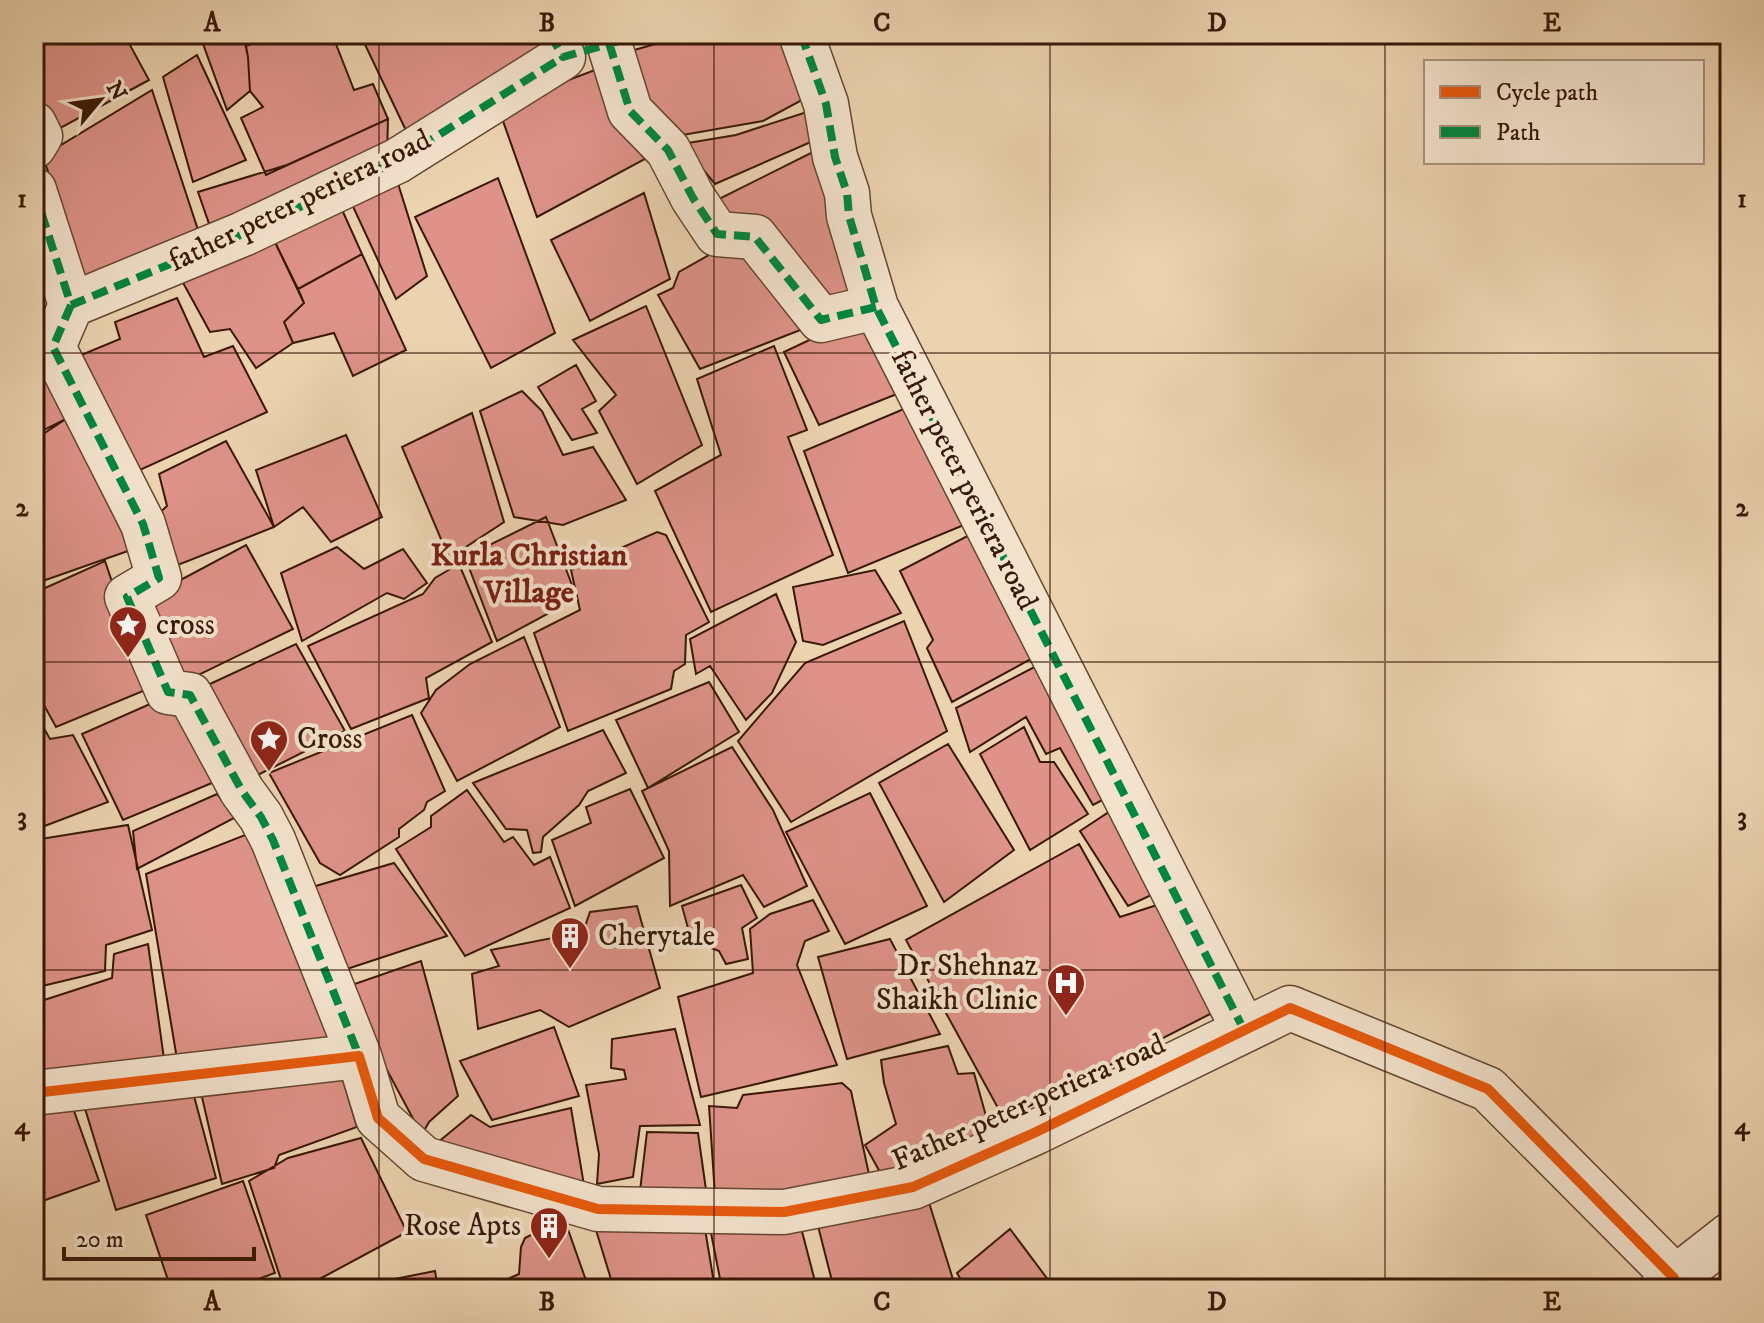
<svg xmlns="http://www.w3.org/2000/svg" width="1764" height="1323" font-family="'IM FELL DW Pica',serif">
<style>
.building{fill:#de9288;stroke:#381806;stroke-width:2}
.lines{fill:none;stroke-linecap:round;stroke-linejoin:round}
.minor-casing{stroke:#654730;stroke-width:47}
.minor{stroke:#f3e2cc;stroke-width:44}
.quiet{stroke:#00873e;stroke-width:8;stroke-dasharray:16 8;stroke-linecap:butt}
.cycleway-casing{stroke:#f3e2cc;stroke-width:15}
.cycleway{stroke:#e8590c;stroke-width:10}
.grid{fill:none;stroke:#381806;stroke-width:2;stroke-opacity:0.55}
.labels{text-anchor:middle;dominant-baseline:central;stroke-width:8;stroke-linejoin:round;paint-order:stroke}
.street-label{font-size:30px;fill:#381806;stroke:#f3e2cc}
.poi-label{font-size:30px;fill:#381806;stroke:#f3e2cc;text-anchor:start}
.neighbourhood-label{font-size:32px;font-weight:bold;fill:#7a1f14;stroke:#f3e2cc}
.neatline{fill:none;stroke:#381806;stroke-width:3}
.grid-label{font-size:26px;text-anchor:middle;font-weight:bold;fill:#381806}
</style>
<rect width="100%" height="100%" fill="#ecd3b0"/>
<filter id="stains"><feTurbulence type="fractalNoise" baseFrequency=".0025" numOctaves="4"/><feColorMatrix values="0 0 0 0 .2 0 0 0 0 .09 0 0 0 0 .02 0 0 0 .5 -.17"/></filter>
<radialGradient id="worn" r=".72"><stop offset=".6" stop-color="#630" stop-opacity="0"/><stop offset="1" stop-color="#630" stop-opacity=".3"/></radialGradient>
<path class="building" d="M34,34H124L149,80L53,132L34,97Z
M220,34H243L248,57L250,91L227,110L202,41Z
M280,34H332L354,90L373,84L388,119L266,175L241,118L263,107L250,91L248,57L246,46Z
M360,34H540L554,62L411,141Z
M691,34H782L802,100L763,121L677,136L637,104L627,52Z
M197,55L246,160L193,182L163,77Z
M600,68L623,133L645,159L537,217L498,107Z
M152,90L200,236L84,284L43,156Z
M810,111L820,138L715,184L682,144L736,135Z
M388,119L387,156L214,238L198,192L287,165Z
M819,149L859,291L819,300L713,202Z
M395,174L427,276L396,299L349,198Z
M498,178L555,333L491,368L415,217Z
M644,193L670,279L590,321L551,240Z
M339,203L362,254L298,289L272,236Z
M272,236L304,303L284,322L293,343L256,368L230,329L210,332L175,268Z
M739,238L808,327L700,369L658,295L673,288L679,272Z
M362,254L406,350L353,376L334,333L293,343L284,322L304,303L298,289Z
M1730,274V294L1727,295L1720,277Z
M177,298L204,357L233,346L267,412L129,475L74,358L120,339L115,322Z
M40,304L66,419L34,435V307Z
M646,306L702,445L637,484L599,411L616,395L573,340Z
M860,316L902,392L819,425L784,352Z
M774,346L807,430L788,437L833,555L711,612L655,491L721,455L697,379Z
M576,365L596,401L582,409L597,433L572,440L538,387Z
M522,391L542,411L563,455L593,447L626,500L563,525L514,517L480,411Z
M918,403L976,520L848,573L804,451Z
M472,413L504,522L449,558L402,447Z
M66,419L131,550L34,584V440Z
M346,435L382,517L331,542L303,507L274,527L256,470Z
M226,441L274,527L160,572L146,525L167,506L159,474Z
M546,517L577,598L497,641L465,557Z
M977,531L1042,653L952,702L927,648L933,640L900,571Z
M657,532L666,535L709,622L686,635L685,664L674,671L671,689L568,731L534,633L580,610L571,570Z
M246,545L293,629L184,682L143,600Z
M337,547L364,569L403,549L427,583L404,599L387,593L302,641L281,573Z
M105,561L148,689L56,727L34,687V593Z
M459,564L492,642L426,678L429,698L351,729L308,646L423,594L435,578Z
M875,570L901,613L823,645L803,641L793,587Z
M776,594L796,642L772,693L746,720L710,666L696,674L690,639Z
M904,621L947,731L791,822L738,741L805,663Z
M524,637L560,727L457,781L421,713L436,690L470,664Z
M296,644L345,731L248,780L197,690Z
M1044,662L1116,793L1093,805L1060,748L1046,754L1026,717L970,752L956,708Z
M709,682L739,732L648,788L616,720Z
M159,700H178L224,778L123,820L82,734Z
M34,711L50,739L73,735L108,802L34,830Z
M412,715L445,791L427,802L424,810L399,829V837L340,875L320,863L269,773Z
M1024,727L1040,762H1054L1088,814L1030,850L980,754Z
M603,730L626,773L588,791L579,805L543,837L541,852L533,853L527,830L506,829L473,783Z
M948,744L1014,850L944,902L879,783Z
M732,747L773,810L807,886L764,907L743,875L670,906L669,851L642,791Z
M630,789L664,858L575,906L552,840L591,823L586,807Z
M467,790L504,842L513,837L534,865L550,857L570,908L465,956L396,849L431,827V816Z
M870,793L927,906L845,944L786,832Z
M217,794L236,817L137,869L133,831Z
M1118,806L1162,890L1128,906L1080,831Z
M128,825L152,930L106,945L105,971L34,988V840Z
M263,828L347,1037L179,1071L146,874Z
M1079,844L1120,917L1160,904L1216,1011L1004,1119L906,940Z
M394,863L447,936L341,971L309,888Z
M741,885L757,918L742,928L748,959L726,964L719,951L711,948L707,941L693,947L682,906Z
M813,900L829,931L805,941L797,965L837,1065L701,1097L678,997L753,973L750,929L770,914Z
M637,906L660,988L569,1027L540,1010L478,1029L472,974L499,966L491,950L583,932L590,912Z
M890,939L940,1034L847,1059L818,957Z
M148,944L165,1066L44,1076L38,1002L112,978L114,954Z
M421,961L458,1096L429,1122L419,1140L417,1126L343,988Z
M554,1027L579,1096L492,1120L460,1061Z
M675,1029L700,1125L640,1126L633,1177L597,1184L599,1154L586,1085L626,1079L624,1070L611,1068L612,1039Z
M948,1046L958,1074L974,1073L993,1141L881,1174L865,1145L896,1124L884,1083L881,1060Z
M339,1067L357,1127L279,1155L274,1168L222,1184L199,1084Z
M842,1083L851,1091L870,1179L768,1201L715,1195L709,1106L737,1108L743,1095Z
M191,1085L216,1178L116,1210L83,1102Z
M69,1097L99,1181L34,1204V1099Z
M571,1108L585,1191L431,1148L471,1115L490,1127Z
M647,1132L698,1133L707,1197L640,1191Z
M361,1138L407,1232L301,1289H284L249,1181L288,1158Z
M243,1181L275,1273L230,1289H171L146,1215Z
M926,1193L956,1289H834L817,1222Z
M798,1216L817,1289H722L711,1233Z
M703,1217L715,1289H614L596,1230Z
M564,1218L589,1289H485L519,1274L521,1247L525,1238Z
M1010,1229L1055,1289H966L957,1273Z
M435,1271L438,1289H344Z"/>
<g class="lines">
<defs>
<path id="minor" d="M801,34L826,104L835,157L847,193L849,216L876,307L1244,1030
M609,43L630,111L668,150L693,198L717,234L755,237L821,320L876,307
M34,124L40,136L34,146
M34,190L71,305L243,234L397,161L563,57
M71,305L53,347L143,524L159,578L127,597L168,692L190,695L242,791L261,817L273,840L359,1056
M34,1093L359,1056L378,1118L424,1159L598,1209L784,1212L913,1187L1036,1132L1290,1008L1488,1089L1687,1289
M1661,1289L1730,1235"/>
</defs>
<use href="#minor" class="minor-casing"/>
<use href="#minor" class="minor"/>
<path class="quiet" d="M550,34L563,57L643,34
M801,34L826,104L835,157L847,193L849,216L876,307L1244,1030
M609,43L630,111L668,150L693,198L717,234L755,237L821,320L876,307
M34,124L40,136L34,146
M34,190L71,305L243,234L397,161L563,57
M71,305L53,347L143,524L159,578L127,597L168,692L190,695L242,791L261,817L273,840L359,1056"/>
<defs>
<path id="cycleway" d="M34,1093L359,1056L378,1118L424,1159L598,1209L784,1212L913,1187L1036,1132L1290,1008L1488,1089L1674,1278"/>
</defs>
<use href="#cycleway" class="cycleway-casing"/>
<use href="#cycleway" class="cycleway"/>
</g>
<path class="grid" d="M379,34V1289M714,34V1289M1050,34V1289M1385,34V1289M34,353H1730M34,662H1730M34,970H1730"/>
<defs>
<symbol id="sight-pin" viewBox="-11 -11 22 30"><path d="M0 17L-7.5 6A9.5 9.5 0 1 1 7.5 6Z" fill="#8f2418" stroke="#f3e2cc"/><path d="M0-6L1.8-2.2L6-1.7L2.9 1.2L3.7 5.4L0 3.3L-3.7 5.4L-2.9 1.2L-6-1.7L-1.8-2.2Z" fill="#fff"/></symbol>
<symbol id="building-pin" viewBox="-11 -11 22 30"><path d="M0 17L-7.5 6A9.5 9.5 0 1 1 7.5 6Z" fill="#8f2418" stroke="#f3e2cc"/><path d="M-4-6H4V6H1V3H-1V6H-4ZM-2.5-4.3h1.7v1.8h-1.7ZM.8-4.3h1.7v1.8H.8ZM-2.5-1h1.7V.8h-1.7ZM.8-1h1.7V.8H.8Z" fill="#fff"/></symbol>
<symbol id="hospital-pin" viewBox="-11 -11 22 30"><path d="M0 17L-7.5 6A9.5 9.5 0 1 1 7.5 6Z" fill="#8f2418" stroke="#f3e2cc"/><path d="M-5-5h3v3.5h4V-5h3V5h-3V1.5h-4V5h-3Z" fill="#fff"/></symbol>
</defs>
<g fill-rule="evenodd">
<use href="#sight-pin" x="106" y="603" width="44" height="60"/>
<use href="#sight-pin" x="247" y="717" width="44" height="60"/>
<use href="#building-pin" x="548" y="914" width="44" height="60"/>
<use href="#hospital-pin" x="1044" y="961" width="44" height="60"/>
<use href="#building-pin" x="527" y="1204" width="44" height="60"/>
</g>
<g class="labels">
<g class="street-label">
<text transform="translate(300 201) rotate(-26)">father peter periera road</text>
<text transform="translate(964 480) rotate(63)">father peter periera road</text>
<text transform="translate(1029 1103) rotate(-24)">Father peter periera road</text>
</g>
<g class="poi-label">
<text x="156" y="625">cross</text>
<text x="297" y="739">Cross</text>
<text x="598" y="936">Cherytale</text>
<text x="1038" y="966" text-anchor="end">Dr Shehnaz<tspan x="1038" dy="34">Shaikh Clinic</tspan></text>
<text x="521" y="1226" text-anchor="end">Rose Apts</text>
</g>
<g class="neighbourhood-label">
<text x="529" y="556">Kurla Christian<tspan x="529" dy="37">Village</tspan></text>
</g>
</g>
<rect width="1764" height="1323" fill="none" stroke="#ecd3b0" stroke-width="88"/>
<rect x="1424" y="60" width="280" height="104" fill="#f3e2cc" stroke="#a8917d" stroke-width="2"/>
<rect x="1440" y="86" width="40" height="12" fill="#e8590c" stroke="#a8917d" stroke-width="2"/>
<text x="1496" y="100" font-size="24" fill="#381806">Cycle path</text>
<rect x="1440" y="126" width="40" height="12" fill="#00873e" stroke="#a8917d" stroke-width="2"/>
<text x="1496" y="140" font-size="24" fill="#381806">Path</text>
<g transform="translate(100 100) rotate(61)" stroke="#f3e2cc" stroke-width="6" paint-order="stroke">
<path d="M0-6L14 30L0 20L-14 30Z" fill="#381806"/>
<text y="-12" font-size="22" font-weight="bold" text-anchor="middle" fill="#381806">N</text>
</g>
<path d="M64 1247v12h190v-12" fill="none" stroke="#381806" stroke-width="4"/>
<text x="76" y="1247" font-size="24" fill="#381806" stroke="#f3e2cc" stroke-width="6" paint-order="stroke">20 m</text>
<rect x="44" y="44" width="1676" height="1235" class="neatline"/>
<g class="grid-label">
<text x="212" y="31">A</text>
<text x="547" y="31">B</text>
<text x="882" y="31">C</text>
<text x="1217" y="31">D</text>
<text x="1552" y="31">E</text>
<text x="22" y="207">1</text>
<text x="1742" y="207">1</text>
<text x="22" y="516">2</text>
<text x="1742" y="516">2</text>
<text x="22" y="825">3</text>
<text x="1742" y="825">3</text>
<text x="22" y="1134">4</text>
<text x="1742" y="1134">4</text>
<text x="212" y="1310">A</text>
<text x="547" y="1310">B</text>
<text x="882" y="1310">C</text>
<text x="1217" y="1310">D</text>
<text x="1552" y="1310">E</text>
</g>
<rect width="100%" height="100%" filter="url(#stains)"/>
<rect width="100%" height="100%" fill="url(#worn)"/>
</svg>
